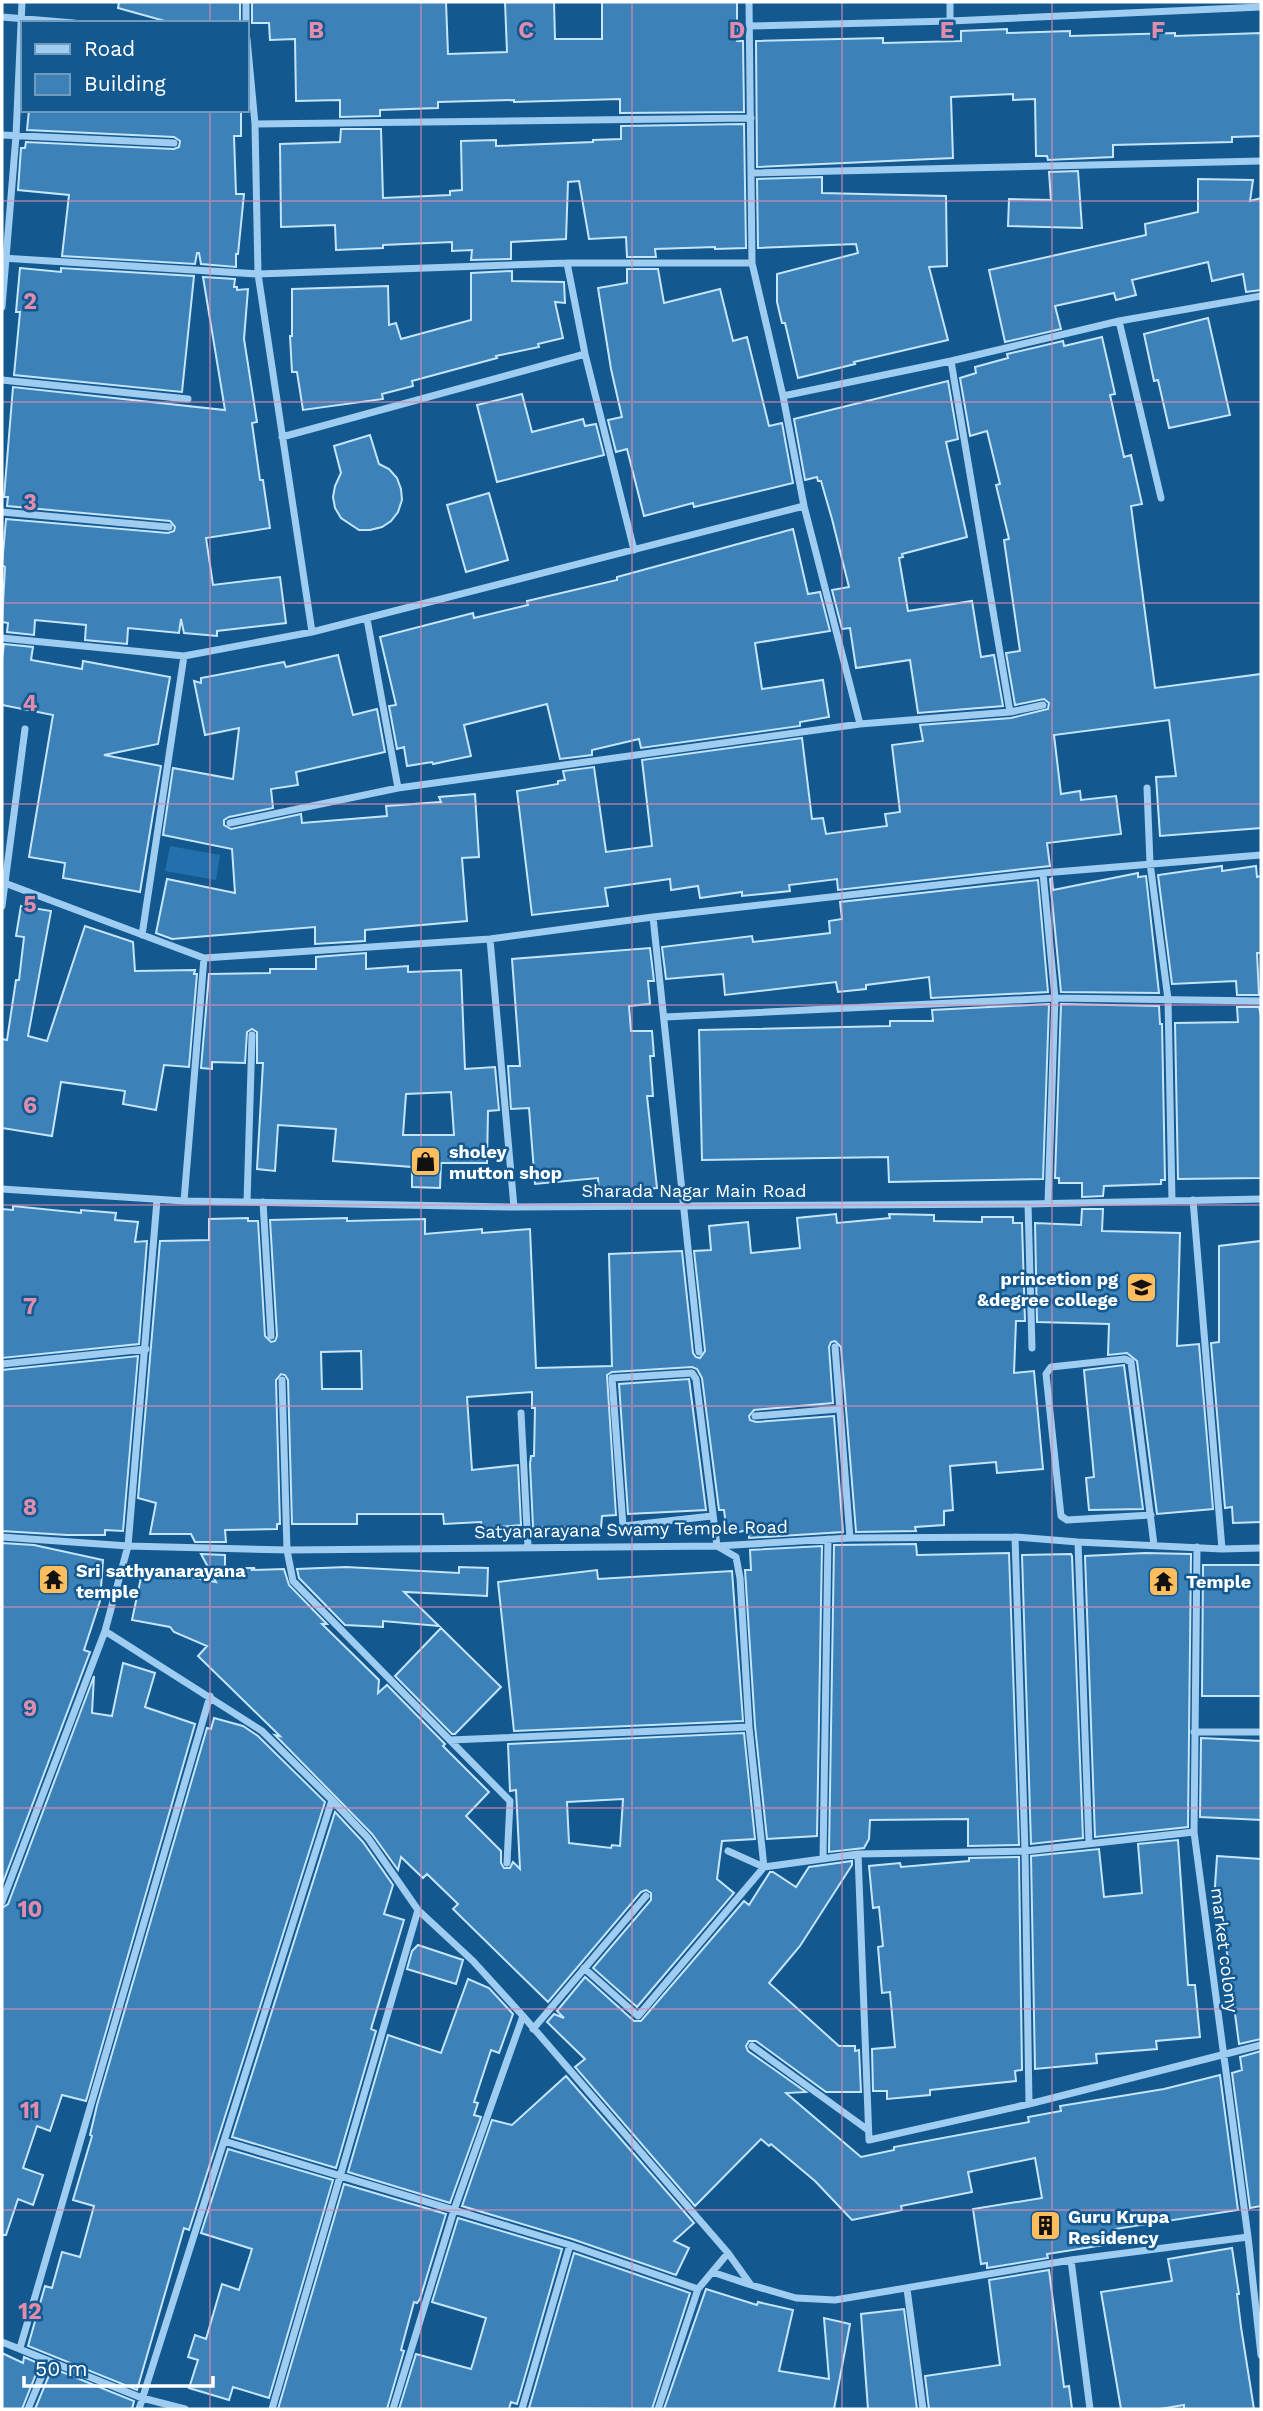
<svg xmlns="http://www.w3.org/2000/svg" width="1263" height="2411" font-family="'Work Sans',sans-serif">
<style>
.green{fill:#2271ac}
.building{fill:#3c82b8;stroke:#c5e5fc;stroke-width:2;fill-rule:evenodd}
.lines{fill:none;stroke-linecap:round;stroke-linejoin:round}
.street{stroke:#9ecdf1;stroke-width:7}
.grid{fill:none;stroke:#e08cad;stroke-width:2;stroke-opacity:0.55}
.labels{text-anchor:middle;dominant-baseline:central;stroke-width:5;stroke-linejoin:round;paint-order:stroke}
.poi-label{font-size:18px;font-weight:bold;fill:#fff;stroke:#13588f;text-anchor:start}
.street-label{font-size:18px;fill:#fff;stroke:#13588f}
.grid-label{font-size:23px;text-anchor:middle;font-weight:bold;fill:#e08cad;stroke:#13588f;stroke-width:5;stroke-linejoin:round;paint-order:stroke}
</style>
<rect width="100%" height="100%" fill="#13588f"/>
<path class="green" d="M170,846L220,855L216,880L165,871Z"/>
<path class="building" d="M119,2H240V23H172L118,8Z
M252,2H446L448,54L507,52L505,2H554L555,39H602V2H737V41H743L744,112L620,113V99L514,102V100L438,102V108L380,110V116L340,117V100L296,101L295,39L270,40L269,23H252Z
M1007,29V33L1070,31V36L1175,33V36L1261,33V136L1232,137V142L1113,145V157L1048,160L1047,156H1036L1035,99L1013,100V94L951,97L953,158L757,167L756,41L883,38V43L961,41V31Z
M29,110H241V136H234L236,194H244L238,254H236V267L201,264L199,253H197L195,264L62,256L69,195L18,190L21,148H25L26,142L174,149L179,147L180,141L174,137L27,130Z
M744,124L746,248L715,249V247L655,249L656,257H627L626,237L589,239L579,181L568,182L566,239L511,242V259L471,260L472,250L452,251V242L383,245V248L336,250L335,225L281,227L280,144L340,142L341,129H381L383,198L450,195V191L462,190L461,141L496,140V146L593,142V140L621,139V126Z
M1078,171L1082,228L1008,226L1009,199L1051,200L1049,172Z
M822,177V193L946,196L947,266L929,267L948,340L854,362L855,364L798,378L785,323H782L777,302V274L858,253L856,244L758,248L757,179Z
M1198,179L1253,180L1250,201L1261,198V290L1246,292L1243,274L1212,281L1208,262L1132,280L1136,295L1116,300L1114,293L1055,306L1061,329L1005,342L989,270L1146,235L1145,224L1198,212Z
M20,268L61,272V268L194,276L182,392L14,375L20,312H16Z
M627,269H658L664,303L720,289L733,341L747,337L769,426L782,423L793,483L694,507L693,503L644,516L627,449L616,452L608,420L622,417L611,369L598,288L627,283Z
M512,271V281L564,282L565,303L555,302L563,338L538,344L539,347L496,356L497,358L412,381L413,386L382,394L383,399L303,410L297,372H292L290,336H292V289L388,286L389,325L396,323L401,339L471,320V273Z
M203,277L235,279L234,287H237V290L248,289L244,339L257,422L252,423L260,480H263L270,528L206,538L213,585L280,577L286,623L217,631V636L184,633L181,619L179,633L128,628L127,644L85,640L86,625L35,620L34,635L7,632L8,623L2,622L5,567L2,565L6,519L168,533L174,531L175,527L170,521L7,506L8,497H4L13,387L225,410Z
M1208,318L1230,415L1169,428L1158,380L1154,381L1144,334Z
M1102,337L1115,394L1110,395L1124,457L1131,455L1142,504L1131,506L1155,688L1261,674V828L1160,836L1156,777L1176,776L1169,720L1054,735L1061,794L1080,791L1081,800L1116,796L1121,834L1047,843L1050,866L838,890L837,879L789,885L790,891L742,896V892L700,898L698,886L671,890L670,879L605,888L608,906L532,915L517,791L558,784V781L565,780L563,771L594,767L606,852L652,846L642,760L802,738L812,819L823,818L826,834L887,826L885,814L900,812L892,745L923,741L920,725L1011,718L1048,709L1049,703L1044,699L1015,705L1006,653L1020,651L1004,540L1009,539L996,485L1000,484L987,431L970,436L960,378L976,373L975,367L1008,358L1007,354L1063,341L1064,346Z
M948,381L958,439L946,442L967,537L902,554L903,557L899,558L908,611L972,601L981,657L994,655L1003,706L918,713L910,660L856,668L850,628L842,629L832,590L849,587L832,519L821,481H818L817,477L805,480L794,419Z
M522,394L532,432L583,419L585,426L596,424L604,455L497,482L477,405Z
M370,435L379,464L389,469L397,478L401,489L402,500L398,512L391,521L382,527L370,530H359L341,518L335,508L333,497L335,486L341,473L334,446Z
M489,493L508,560L466,572L447,505Z
M793,529L808,594L820,592L830,631L755,643L762,689L823,680L829,717L800,722V726L641,748L639,739L592,750V755L560,759L547,704L464,725L471,756L433,764L432,762L407,766L404,747L397,749L389,706L396,705L380,637L473,613L474,618L528,605L527,601L617,580V577Z
M4,644L33,647L31,660L82,669L83,661L170,677L158,744L104,755L161,766L140,892L63,878L65,863L29,857L53,715L2,705V660Z
M338,655L353,715L377,709L385,752L296,772L298,785L271,789L273,808L229,817L224,820V825L231,829L301,814L302,823L387,816L386,806L441,802L439,797L475,794L479,857L462,858L467,921L365,930V941L315,944V927L172,939L156,933L167,879L235,893L232,849L163,835L173,768L233,779L239,728L205,735L194,681L201,683V678L284,662L286,667Z
M1222,866V871L1256,866L1257,877L1261,876V953H1257L1259,995H1237L1236,981L1172,984L1158,875Z
M1138,873V877L1146,876L1159,993L1061,992L1050,879L1052,878L1053,890Z
M1038,880L1048,992L931,998L929,977L866,985V989L838,992L836,982L725,995L723,974L666,979L662,947L752,936L753,942L830,933L829,921L842,919L840,902Z
M21,906L51,911L28,1036L47,1041L85,926L133,942L135,971L195,970L194,974H197L189,1067L164,1065L156,1110L123,1104L125,1091L61,1082L52,1136L2,1128V1039L7,1040L16,980H19L24,937L16,936Z
M650,948L654,981H648L650,1004L629,1006L631,1031H652L654,1056H650L653,1096H647L657,1188L599,1193L598,1178L535,1184L529,1108L511,1109L508,1066H520L512,959Z
M366,953V969L408,966V972L461,970L465,1069L495,1067L499,1110L488,1111L487,1163H441L440,1188L412,1187V1167L333,1161L336,1129L278,1125L275,1171L257,1169L263,1063H257V1032L252,1029L247,1032L245,1063L212,1062V1069L201,1068L209,974L270,973V969H316V957ZM451,1092L454,1135H403L406,1094Z
M1049,1004L1043,1179L889,1182L888,1157L702,1160L699,1030L890,1026V1021H933L932,1010Z
M1061,1004L1159,1006L1160,1024H1162L1165,1180H1161V1184L1104,1186L1103,1196L1082,1197V1183H1059V1178H1055Z
M1237,1007H1259L1261,1016V1178L1178,1179L1175,1023L1238,1022Z
M13,1206L81,1213V1210L116,1213L115,1220L138,1222L135,1242L147,1241L139,1344L2,1358V1209L13,1210Z
M1082,1209H1103L1102,1231L1180,1233L1177,1346L1199,1344L1213,1509L1157,1514L1137,1361L1127,1353L1108,1355L1109,1324L1037,1322L1035,1223L1081,1225Z
M836,1214L837,1223L890,1218L889,1214L934,1215V1221L982,1222V1217H1013V1223H1022L1025,1321H1016L1014,1373L1034,1371L1043,1469L997,1473L996,1462L950,1466L953,1510L944,1511V1525L915,1527L916,1531L856,1532L841,1347L835,1341L831,1342L829,1347L833,1403L754,1410L749,1416L750,1420L756,1422L834,1416L843,1532L749,1538V1530L727,1534L724,1510H719L702,1378L697,1369L692,1367L612,1372L607,1375L616,1515L602,1516L601,1528L533,1527L530,1464L531,1456H534L535,1408H532V1392L467,1397L472,1470L518,1465L521,1525L482,1529L481,1522L444,1524L443,1514H357V1524H292L288,1380L285,1375L281,1374L276,1380L280,1524H277V1529L225,1530L226,1542H195L191,1534H150L156,1503L138,1498L160,1241L209,1240V1219L248,1218V1221H258L265,1336L271,1342L275,1341L277,1336L270,1220L347,1218V1221L425,1219V1234L482,1229V1233L530,1229L536,1368L612,1366L609,1254L682,1251L693,1353L696,1357L700,1358L705,1351L694,1251L711,1250L709,1226L748,1222L751,1253L800,1248L797,1218ZM361,1351L362,1389H322L321,1352Z
M1261,1241V1522L1233,1523L1232,1507L1225,1508L1211,1343L1219,1342V1246Z
M138,1356L123,1531L105,1530V1535H67L2,1531V1370Z
M1124,1365L1143,1509L1089,1510L1086,1478L1094,1477L1084,1370Z
M689,1379L706,1510L628,1514L619,1384Z
M2,1543L34,1545L103,1560L100,1601L84,1650L90,1652L2,1885Z
M916,1544L917,1555L1009,1553L1019,1845L968,1846V1819L870,1820L869,1839L864,1848L829,1852L834,1545Z
M822,1546L817,1836L767,1839L755,1726L745,1570H751L750,1550Z
M1145,1553L1191,1554L1188,1827L1095,1837L1085,1556Z
M201,1554L225,1555V1568H255L251,1570L284,1569L289,1585L327,1624H322L379,1680L378,1693L387,1685L445,1744L443,1746L489,1792L466,1816L501,1851V1863L504,1868H510L513,1862L520,1869L516,1790L510,1791L508,1744L744,1733L755,1839L722,1841L717,1879L734,1893L637,2007L593,1968L651,1900V1893L646,1890L641,1892L548,2002L453,1909L458,1904L427,1874L423,1878L401,1857L398,1870L372,1834L275,1735L280,1736L198,1656L207,1646L174,1632L170,1627L132,1620L143,1568L216,1582ZM623,1799L620,1846L612,1845L611,1848L569,1843L567,1802Z
M1071,1554L1072,1556L1083,1838L1031,1844L1022,1555Z
M1203,1565H1261V1696H1202Z
M346,1567L459,1573V1567L488,1568L487,1596L404,1592L439,1626L383,1621V1627L345,1625L299,1578L297,1569Z
M597,1570L598,1579L732,1571L743,1721L514,1731L498,1582Z
M441,1628L501,1687L455,1734H452L395,1676Z
M123,1663L155,1673L145,1707L195,1724L86,2101L62,2095L50,2131L37,2126L23,2168L43,2175L33,2205L18,2199L6,2235H2V1908L8,1904L94,1676L92,1713L112,1716Z
M214,1718L243,1726L258,1736L325,1802L189,2230L184,2228L137,2390L28,2346L45,2286L52,2288L62,2252L80,2257L94,2206L73,2200L92,2136L90,2135L97,2105L207,1728L211,1729Z
M1201,1738L1261,1741V1820L1200,1817Z
M335,1812L363,1842L393,1885L384,1914L404,1920L371,2029L376,2031L336,2168L232,2137Z
M1178,1840L1188,1985H1195L1200,2037L1156,2041L1157,2049L1096,2054L1097,2063L1035,2069L1031,1856L1099,1849L1104,1897L1142,1893L1138,1844Z
M1217,1856L1261,1859V2039L1239,2044L1220,1900L1214,1901Z
M1019,1857L1022,2070L1015,2071L1016,2081L930,2090V2095L887,2099V2091H873L872,2049L895,2047L890,1992L882,1993L878,1947L883,1946L879,1907L873,1908L869,1866L900,1863L901,1867L969,1861V1858Z
M852,1861V1865L800,1946L769,1983L839,2046H855V2051L859,2050L861,2092H826L756,2041H749L746,2046L748,2051L806,2092L786,2093L861,2157L894,2150V2147L1029,2122L1028,2117L1061,2111L1060,2106L1164,2089L1220,2075L1238,2210L1115,2229L1117,2243L1047,2254L1048,2258L987,2268V2263L981,2264L973,2209L1042,2198L1035,2158L968,2172L972,2192L901,2206L902,2210L852,2220L815,2181L771,2144L769,2146L761,2139L695,2206L575,2067L585,2059L547,2022L554,2014L564,2018L557,2011L585,1977L634,2021H641L744,1901L749,1905L770,1872H773L796,1887L809,1867Z
M418,1945L463,1960L456,1984L407,1969L412,1951Z
M468,1979L489,1988L513,2014L499,2053L491,2050L474,2102L478,2103L474,2115L481,2117L450,2203L348,2172L388,2035L441,2053Z
M1261,2051V2206L1250,2208L1232,2073L1242,2070L1240,2057Z
M566,2076L694,2223L674,2241L689,2248L676,2275L572,2239L462,2206L492,2120L512,2125Z
M228,2149L333,2180L269,2398L233,2387L229,2400L189,2388L198,2360L188,2357L195,2335L206,2339L222,2284L239,2290L252,2249L201,2233Z
M344,2184L446,2214L420,2299L417,2303L414,2302L401,2350L404,2351L387,2409H278Z
M458,2218L562,2249L517,2404L511,2402L509,2409H399L416,2354L471,2369L473,2363L486,2318L432,2302Z
M1232,2248L1239,2294H1237L1241,2327L1254,2409H1184V2405L1160,2409H1121L1101,2292L1172,2281L1168,2259Z
M574,2253L690,2293L652,2409L529,2408Z
M1049,2270L1064,2387L1069,2386L1072,2409H929L925,2376L1000,2365L989,2280Z
M706,2289L757,2305L758,2302L793,2310L779,2371L829,2379L824,2318L850,2324L834,2409H664Z
M904,2309L917,2409H868L861,2314Z
M2,2353L23,2363L24,2357L40,2364L22,2409H2Z
M52,2368L134,2401L132,2409H35Z"/>
<g class="lines">
<path class="street" d="M246,2V23
M749,2L752,263L783,396L804,506L860,724
M950,2V21L1261,7
M2,17L74,23
M749,26L950,21
M247,39L255,124L258,274L312,632
M255,124L751,118
M2,135L174,143
M751,173L1261,161
M2,258L258,274L567,263H752
M567,263L585,354L634,550
M2,307L16,136L22,2
M1119,321L1161,498
M951,361L1010,712
M2,380L188,399
M783,396L951,361L1119,321L1261,296
M282,437L585,354
M2,512L169,527
M367,619L398,788
M2,638L184,656L312,632L804,506
M1147,788L1150,863L1168,999L1172,1201
M230,823L398,788L860,724L1010,712L1043,705
M1043,873L1055,998L1048,1203
M2,882L204,958L490,939L653,917L1043,873L1261,855
M2,906L25,729
M653,917L699,1352
M142,935L184,656
M490,939L514,1207
M665,1017L1055,998L1261,1001
M2,1189L184,1201L514,1207L1028,1204L1261,1199
M157,1200L128,1546L105,1631L262,1731L332,1800L368,1838L418,1910L473,1961L523,2016L728,2253L751,2285L796,2298L835,2300L1071,2260L1248,2237
M1193,1200L1222,1549
M184,1201L204,958
M247,1202L252,1035
M263,1202L271,1336
M1028,1204L1032,1348
M835,1347L850,1538
M2,1364L146,1349
M282,1380L287,1550L293,1581L510,1801L507,1863
M521,1413L528,1547
M755,1416L839,1409
M1151,1515L1067,1520L1061,1516L1046,1374L1051,1367L1125,1359L1131,1362L1154,1545
M712,1516L623,1526L612,1378L692,1373L696,1379L717,1546L736,1557L740,1578L749,1727L764,1867L858,1854L1025,1851L1194,1832
M2,1537L128,1546L287,1550L717,1546L850,1538L1015,1537L1078,1542L1222,1549L1261,1548
M1015,1537L1025,1851L1029,2104
M1078,1542L1089,1844
M1197,1547L1194,1832L1248,2237L1261,2355
M1194,1732H1261
M450,1740L749,1727
M858,1854L869,2140L1029,2104L1261,2045
M823,1859L828,1539
M2,1902L105,1631
M584,1968L638,2016L764,1867L728,1851
M533,2029L646,1896
M752,2046L868,2130
M224,2141L570,2245L698,2289
M1071,2260L1090,2409
M712,2272L751,2285
M907,2289L923,2409
M2,2342L142,2398L185,2409
M20,2348L210,1696
M28,2409L48,2361
M139,2409L332,1800
M272,2409L418,1910
M393,2409L454,2210L523,2016
M522,2409L570,2245
M658,2409L698,2289L728,2253"/>
</g>
<path class="grid" d="M210,2V23M421,2V2409M632,2V2409M842,2V2409M1052,2V2409M210,110V2409M2,201H1261M2,402H1261M2,603H1261M2,804H1261M2,1005H1261M2,1205H1261M2,1406H1261M2,1607H1261M2,1808H1261M2,2009H1261M2,2210H1261"/>
<defs>
<symbol id="shop-square" viewBox="-11 -11 22 22"><rect x="-9" y="-9" width="18" height="18" rx="4" fill="#ffbd5e" stroke="#13588f"/><path d="M-5-2.5h2.3a2.7 3.5 0 0 1 5.4 0H5L5.5 6h-11ZM-1.5-2.5h3a1.5 2.3 0 0 0-3 0Z" fill="#111"/></symbol>
<symbol id="university-square" viewBox="-11 -11 22 22"><rect x="-9" y="-9" width="18" height="18" rx="4" fill="#ffbd5e" stroke="#13588f"/><path d="M0-5L7-2L0 1L-7-2ZM-4 1L0 2.5L4 1V4Q0 6-4 4Z" fill="#111"/></symbol>
<symbol id="temple-square" viewBox="-11 -11 22 22"><rect x="-9" y="-9" width="18" height="18" rx="4" fill="#ffbd5e" stroke="#13588f"/><path d="M0-6L5-2H3V0L6.5 2.5H4V6H1.5V3h-3V6H-4V2.5H-6.5L-3 0V-2H-5Z" fill="#111"/></symbol>
<symbol id="building-square" viewBox="-11 -11 22 22"><rect x="-9" y="-9" width="18" height="18" rx="4" fill="#ffbd5e" stroke="#13588f"/><path d="M-4-6H4V6H1V3H-1V6H-4ZM-2.5-4.3h1.7v1.8h-1.7ZM.8-4.3h1.7v1.8H.8ZM-2.5-1h1.7V.8h-1.7ZM.8-1h1.7V.8H.8Z" fill="#111"/></symbol>
</defs>
<g fill-rule="evenodd">
<use href="#shop-square" x="408" y="1144" width="35" height="35"/>
<use href="#university-square" x="1124" y="1270" width="35" height="35"/>
<use href="#temple-square" x="36" y="1562" width="35" height="35"/>
<use href="#temple-square" x="1146" y="1564" width="35" height="35"/>
<use href="#building-square" x="1028" y="2208" width="35" height="35"/>
</g>
<g class="labels">
<g class="poi-label">
<text x="449" y="1151">sholey<tspan x="449" dy="21">mutton shop</tspan></text>
<text x="1118" y="1278" text-anchor="end">princetion pg<tspan x="1118" dy="21">&amp;degree college</tspan></text>
<text x="76" y="1570">Sri sathyanarayana<tspan x="76" dy="21">temple</tspan></text>
<text x="1186" y="1581">Temple</text>
<text x="1068" y="2216">Guru Krupa<tspan x="1068" dy="21">Residency</tspan></text>
</g>
<g class="street-label">
<text x="694" y="1190">Sharada Nagar Main Road</text>
<text transform="translate(631 1529) rotate(-1)">Satyanarayana Swamy Temple Road</text>
<text transform="translate(1225 1950) rotate(83)">market colony</text>
</g>
</g>
<g class="grid-label">
<text x="316" y="38">B</text>
<text x="526" y="38">C</text>
<text x="737" y="38">D</text>
<text x="947" y="38">E</text>
<text x="1158" y="38">F</text>
<text x="30" y="309">2</text>
<text x="30" y="510">3</text>
<text x="30" y="711">4</text>
<text x="30" y="912">5</text>
<text x="30" y="1113">6</text>
<text x="30" y="1314">7</text>
<text x="30" y="1515">8</text>
<text x="30" y="1716">9</text>
<text x="30" y="1917">10</text>
<text x="30" y="2118">11</text>
<text x="30" y="2319">12</text>
</g>
<rect width="1263" height="2411" fill="none" stroke="#ffffff" stroke-width="7"/>
<rect x="21" y="21" width="228" height="91" fill="#13588f" stroke="#719bbc" stroke-width="2"/>
<rect x="35" y="44" width="35" height="10" fill="#9ecdf1" stroke="#719bbc" stroke-width="2"/>
<text x="84" y="56" font-size="21" fill="#ffffff">Road</text>
<rect x="35" y="74" width="35" height="21" fill="#3c82b8" stroke="#719bbc" stroke-width="2"/>
<text x="84" y="91" font-size="21" fill="#ffffff">Building</text>
<path d="M24 2376v10h189v-10" fill="none" stroke="#ffffff" stroke-width="3.5"/>
<text x="35" y="2376" font-size="21" fill="#ffffff" stroke="#13588f" stroke-width="5" paint-order="stroke">50 m</text>
</svg>
